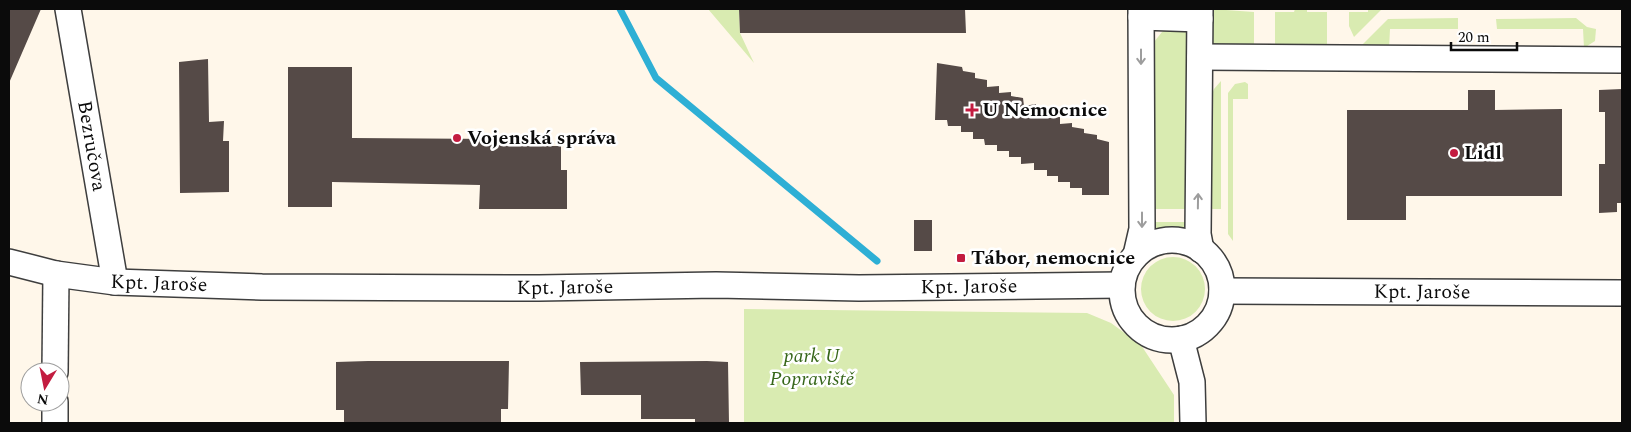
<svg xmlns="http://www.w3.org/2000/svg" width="1631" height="432" font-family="Spectral,serif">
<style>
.green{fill:#d9ebb1}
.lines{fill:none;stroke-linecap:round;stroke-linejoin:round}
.stream{stroke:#2eafd5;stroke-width:7}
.building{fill:#554a47}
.minor-casing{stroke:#3e3e3e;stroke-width:28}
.minor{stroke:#fff;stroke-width:25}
.oneway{stroke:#9d9d9d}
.poi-dot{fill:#c31c40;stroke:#fff;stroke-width:2}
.labels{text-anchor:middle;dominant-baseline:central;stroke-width:5;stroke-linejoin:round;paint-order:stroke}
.poi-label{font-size:20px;font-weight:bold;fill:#0b0b0b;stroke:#fff;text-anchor:start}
.street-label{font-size:20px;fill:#0b0b0b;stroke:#fff}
.park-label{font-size:20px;font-style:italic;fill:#366619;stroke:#fff}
</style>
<rect width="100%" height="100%" fill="#fff7ea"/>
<path class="green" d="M708,9H739L740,33L754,63Z
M1212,9L1254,12V49H1212Z
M1295,9H1307V12H1327V50L1275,49V12H1294Z
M1368,9H1382L1354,37L1349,26V12H1368Z
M1458,18V29H1390L1389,49H1375L1362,45L1388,19Z
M1576,18L1587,27L1596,29L1595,41L1584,48L1583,29H1497L1496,19Z
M1167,29L1182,30L1188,34L1192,209H1153L1154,42L1162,32Z
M1221,81V209H1211L1210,100L1214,89Z
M1245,82L1248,84V99H1233V241L1228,234V93L1235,84Z
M1153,222H1192V232L1173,229L1154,232Z
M1141 289a32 32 0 1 1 64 0a32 32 0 1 1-64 0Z
M744,309L1087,313L1111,323L1141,345L1174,395V423H744Z"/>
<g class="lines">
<path class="stream" d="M620,9L656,78L877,261"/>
</g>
<path class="building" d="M9,9H41L9,83Z
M739,9H965L966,33H740Z
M208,59L209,122L224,121L223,141H229V192L180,193L179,62Z
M937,63L962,67L963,71L975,73V78L987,80V87L999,86V93L1011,92V96L1023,98L1024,106L1036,104V112L1048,110V118L1060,117V124L1072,123V127L1084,129V133L1097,135V139L1109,142V195H1082V188H1070V182H1058V176H1047V170H1034V163L1021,164V157H1009V151H997V145H985L984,139H973V132H961V126H948L947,120H935Z
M288,67H352V138L496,139V135H545V146H561V170H567V209H479L480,185L332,182V207H288Z
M1622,89V203H1617V212L1599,213V164H1605V112H1599V90Z
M1468,90H1495V110L1562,109V196H1406V220H1347V110H1468Z
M914,220H932V251H914Z
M368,361H509L508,409H501V423H344V410H336V362Z
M707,361L728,362L729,423H695V419H641V395H581L580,362Z"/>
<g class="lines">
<defs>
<g id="minor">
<path id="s1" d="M68,9L115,282"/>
<path d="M1200,9L1198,234L1201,250"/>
<path d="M1141,17L1200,19"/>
<path d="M1200,57L1622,60"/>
<circle cx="1172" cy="290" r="50"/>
<path d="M1136,255L1142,229L1141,9"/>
<path id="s2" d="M9,262L56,274L115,282L262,287L539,288L716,285L859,288L1122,285"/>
<path id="s3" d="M1222,291L1622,293"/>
<path d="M1181,339L1192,382L1193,423"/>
<path d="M55,372L56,274"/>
<path d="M55,423V402"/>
</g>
</defs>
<use href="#minor" class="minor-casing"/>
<use href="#minor" class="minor"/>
</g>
<defs><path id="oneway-shaft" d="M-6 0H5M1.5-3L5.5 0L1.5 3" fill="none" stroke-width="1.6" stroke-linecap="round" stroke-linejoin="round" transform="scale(1.25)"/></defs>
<g class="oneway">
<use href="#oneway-shaft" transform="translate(1141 57) rotate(90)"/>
<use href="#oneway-shaft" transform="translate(1198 201) rotate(-89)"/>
<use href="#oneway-shaft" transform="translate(1142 220) rotate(90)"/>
</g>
<g class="poi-dot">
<path d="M969.5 102.5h5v5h5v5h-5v5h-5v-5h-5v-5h5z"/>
<circle cx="457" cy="138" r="5"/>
<circle cx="1454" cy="153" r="5"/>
<rect x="956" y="253" width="10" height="10" rx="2.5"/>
</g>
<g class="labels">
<g class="poi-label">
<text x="982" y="110">U Nemocnice</text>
<text x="467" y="138">Vojenská správa</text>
<text x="1464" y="153">Lidl</text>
<text x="971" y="258">Tábor, nemocnice</text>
</g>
<g class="street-label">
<text stroke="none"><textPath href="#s1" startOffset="139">Bezručova</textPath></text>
<text stroke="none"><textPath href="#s2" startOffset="152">Kpt. Jaroše</textPath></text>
<text stroke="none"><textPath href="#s2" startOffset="558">Kpt. Jaroše</textPath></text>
<text stroke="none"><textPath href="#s2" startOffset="962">Kpt. Jaroše</textPath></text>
<text stroke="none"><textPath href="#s3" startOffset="200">Kpt. Jaroše</textPath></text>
</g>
<g class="park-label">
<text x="812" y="356">park U<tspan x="812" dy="23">Popraviště</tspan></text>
</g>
</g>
<rect width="1631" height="432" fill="none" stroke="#0b0b0b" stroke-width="20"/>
<g transform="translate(45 387) rotate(190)"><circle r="24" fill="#ffffff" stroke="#9d9d9d"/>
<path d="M0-4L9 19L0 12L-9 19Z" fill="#c31c40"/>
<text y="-8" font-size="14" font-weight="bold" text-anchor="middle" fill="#0b0b0b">N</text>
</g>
<path d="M1451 42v8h66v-8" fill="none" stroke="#0b0b0b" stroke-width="2.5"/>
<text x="1458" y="42" font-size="15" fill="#0b0b0b" stroke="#ffffff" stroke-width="4" paint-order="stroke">20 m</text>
</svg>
